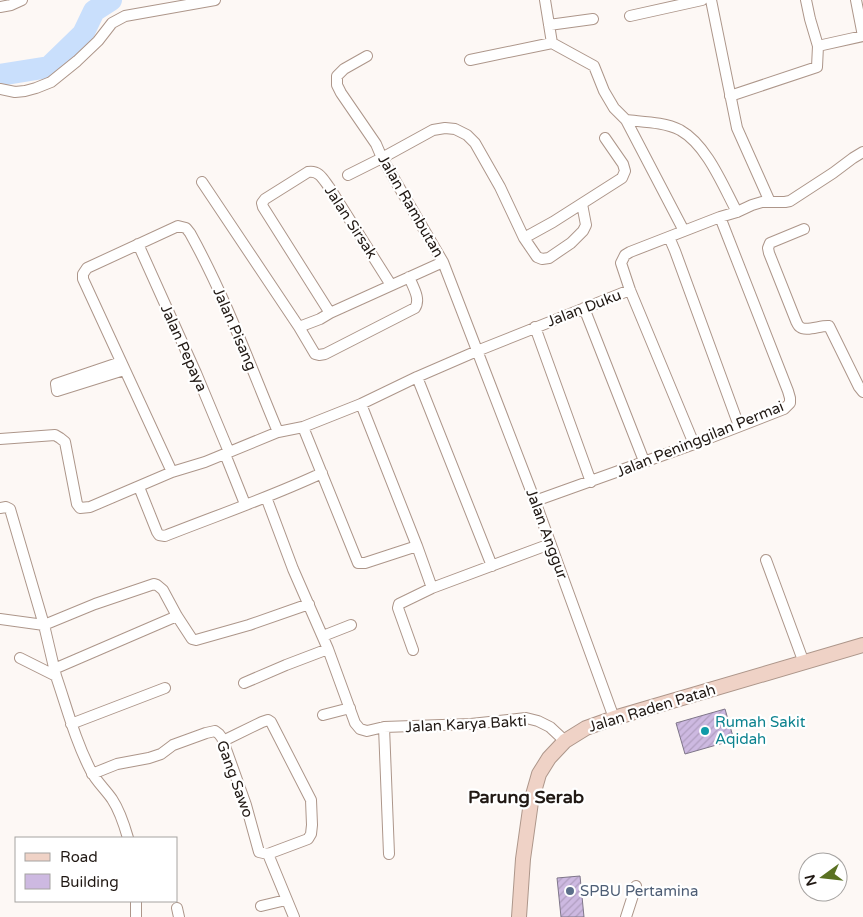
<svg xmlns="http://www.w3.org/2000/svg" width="863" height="917" font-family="'Varela Round',sans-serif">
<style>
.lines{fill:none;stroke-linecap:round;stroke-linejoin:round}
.river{stroke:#c9dffc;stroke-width:22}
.building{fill:url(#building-hatch);stroke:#7f7689}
.minor-casing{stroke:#ad968a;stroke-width:12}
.secondary-casing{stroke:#ad968a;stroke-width:16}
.minor{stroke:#fff;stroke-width:10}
.secondary{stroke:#efd2c6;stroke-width:14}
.culture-dot{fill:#0f9aa8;stroke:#fff;stroke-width:2}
.service-dot{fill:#5c6f8a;stroke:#fff;stroke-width:2}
.labels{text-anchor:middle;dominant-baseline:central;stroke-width:4.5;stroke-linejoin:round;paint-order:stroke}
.street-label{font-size:15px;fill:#211914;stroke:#fff}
.culture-label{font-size:15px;fill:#0d838f;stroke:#fff;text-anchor:start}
.service-label{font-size:15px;fill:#4e5e75;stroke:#fff;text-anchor:start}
.quarter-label{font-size:18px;font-weight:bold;fill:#211914;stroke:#fff}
</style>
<defs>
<pattern id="building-hatch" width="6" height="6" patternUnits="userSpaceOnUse" patternTransform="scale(1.25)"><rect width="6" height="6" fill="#cdb9e1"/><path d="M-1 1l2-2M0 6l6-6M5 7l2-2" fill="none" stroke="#b09ec0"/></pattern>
</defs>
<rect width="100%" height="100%" fill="#fdf8f5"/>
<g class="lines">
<path class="river" d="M0,75L49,67L83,34L94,11L111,0"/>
</g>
<path class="building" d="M725,709L734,740L685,754L676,723Z
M580,876L584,917H561L557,878Z"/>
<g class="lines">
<defs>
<path id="minor" d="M545,0L552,43L594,66L604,91L614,108L626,120L684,231
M711,0L737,128L770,202
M856,0L863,36
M0,7L11,5L22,0
M630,16L702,0
M549,25L593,19
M818,46L863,36
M367,56L344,69L337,76V85L341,93L376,144L382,158L443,262L535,501L614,718
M470,60L552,43
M0,89L15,92L25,91L36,88L51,82L77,61L98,41L112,23L125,16L215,0
M730,96L817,67L818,46L810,19L806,0
M626,120C643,122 664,122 680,130C707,145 723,186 737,212
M348,175L382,158L433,130L445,128L455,129L467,135L475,143L500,187L524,238L537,257L542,259L549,258L571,243L583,231L586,225L582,204
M202,182L299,327L315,354L319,355L325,354L415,308C421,299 413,287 409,277
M804,229L770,243L768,248L769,253L796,321C797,323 798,326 800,327C806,332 821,325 829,326L859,387L863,392
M669,237L675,251L739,426
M524,238L553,222L622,178L625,171L623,164L605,138
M138,244L196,373L229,452
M584,308L644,461
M330,313L263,207L262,203L265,199L308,172C319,170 323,179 329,187L391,285
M299,327L320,319L330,313L443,262
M535,327L591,482
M121,362L56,384L57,391L124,370
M417,377L492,566
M361,404L417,546L432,588
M303,427L358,563H365L417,546
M0,439L55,435L60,438L65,442L77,504L80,508L90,507L172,472L205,462L278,432L303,427L361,404L417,377L477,351L630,290
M694,444L630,290L621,263L625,255L630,252L720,217L737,212L752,205L762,202H785L790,201L833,173L853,158L863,152
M225,454L245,504
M172,472L83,279V274L87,268L178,226L186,228L190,233C225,296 250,365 278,432
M139,487L157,532L159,535L165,536C218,515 271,497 322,473
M266,497L293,569L328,649L355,723L360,729L367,731L384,727L471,724L526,718L538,721L550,727L565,741
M535,501L694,444L784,409L790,403V398L788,391L720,217
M0,508L6,507L10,509L44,625L56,676
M766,560L804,663
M0,619L44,625L95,604L154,584L157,585L163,590L177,616L192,639L196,640L249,625L309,604
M323,636L351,625
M413,650L398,608L399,604L432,588L550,544
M20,658L56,676C67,708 75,740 91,771C96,781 105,789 112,799C120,811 124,824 128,838
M54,669L177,616
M244,683L286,665L328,649
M323,715L350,708
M71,724L165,688
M384,727L389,854
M223,741L262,722L268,720L271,722L311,800L312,825L311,834L308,839L268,854
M92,774L117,764L149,758L161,754L173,745L206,733L215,731L219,734L222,738L246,805L259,852L268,854
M268,854L294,917
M136,901V917
M261,906L286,900
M177,908L179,917
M626,917L636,886"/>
<path id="secondary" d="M519,917L523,859L531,802L539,774L549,758L565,741L586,728L614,718L863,645"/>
</defs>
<use href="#minor" class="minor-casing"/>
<use href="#secondary" class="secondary-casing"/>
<use href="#minor" class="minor"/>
<use href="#secondary" class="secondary"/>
</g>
<circle class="culture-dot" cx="705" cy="731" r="5"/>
<circle class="service-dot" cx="570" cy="891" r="5"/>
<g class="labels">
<g class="street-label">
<text transform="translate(411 206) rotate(60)">Jalan Rambutan</text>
<text transform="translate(351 222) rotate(57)">Jalan Sirsak</text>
<text transform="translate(584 308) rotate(-21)">Jalan Duku</text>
<text transform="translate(235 329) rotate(67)">Jalan Pisang</text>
<text transform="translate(184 348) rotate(66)">Jalan Pepaya</text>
<text transform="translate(700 439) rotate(-22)">Jalan Peninggilan Permai</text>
<text transform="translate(547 534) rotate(70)">Jalan Anggur</text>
<text transform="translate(652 708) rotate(-17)">Jalan Raden Patah</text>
<text transform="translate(466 724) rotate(-3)">Jalan Karya Bakti</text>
<text transform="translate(235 779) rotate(70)">Gang Sawo</text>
</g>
<g class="culture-label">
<text x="715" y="722">Rumah Sakit<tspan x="715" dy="17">Aqidah</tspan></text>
</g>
<g class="service-label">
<text x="580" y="891">SPBU Pertamina</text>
</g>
<g class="quarter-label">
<text x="526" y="797">Parung Serab</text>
</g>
</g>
<rect x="15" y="837" width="162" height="65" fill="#ffffff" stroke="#a6a3a1"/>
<rect x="25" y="853" width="25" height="8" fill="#efd2c6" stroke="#a6a3a1"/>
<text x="60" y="862" font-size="15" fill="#211914">Road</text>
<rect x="25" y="874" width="25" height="15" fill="#cdb9e1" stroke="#a6a3a1"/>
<text x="60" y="887" font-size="15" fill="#211914">Building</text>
<g transform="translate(823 877) rotate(255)"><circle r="24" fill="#ffffff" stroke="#a6a3a1"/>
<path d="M0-4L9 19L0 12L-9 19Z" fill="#5a7122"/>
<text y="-8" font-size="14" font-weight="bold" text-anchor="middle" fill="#211914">N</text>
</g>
</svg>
